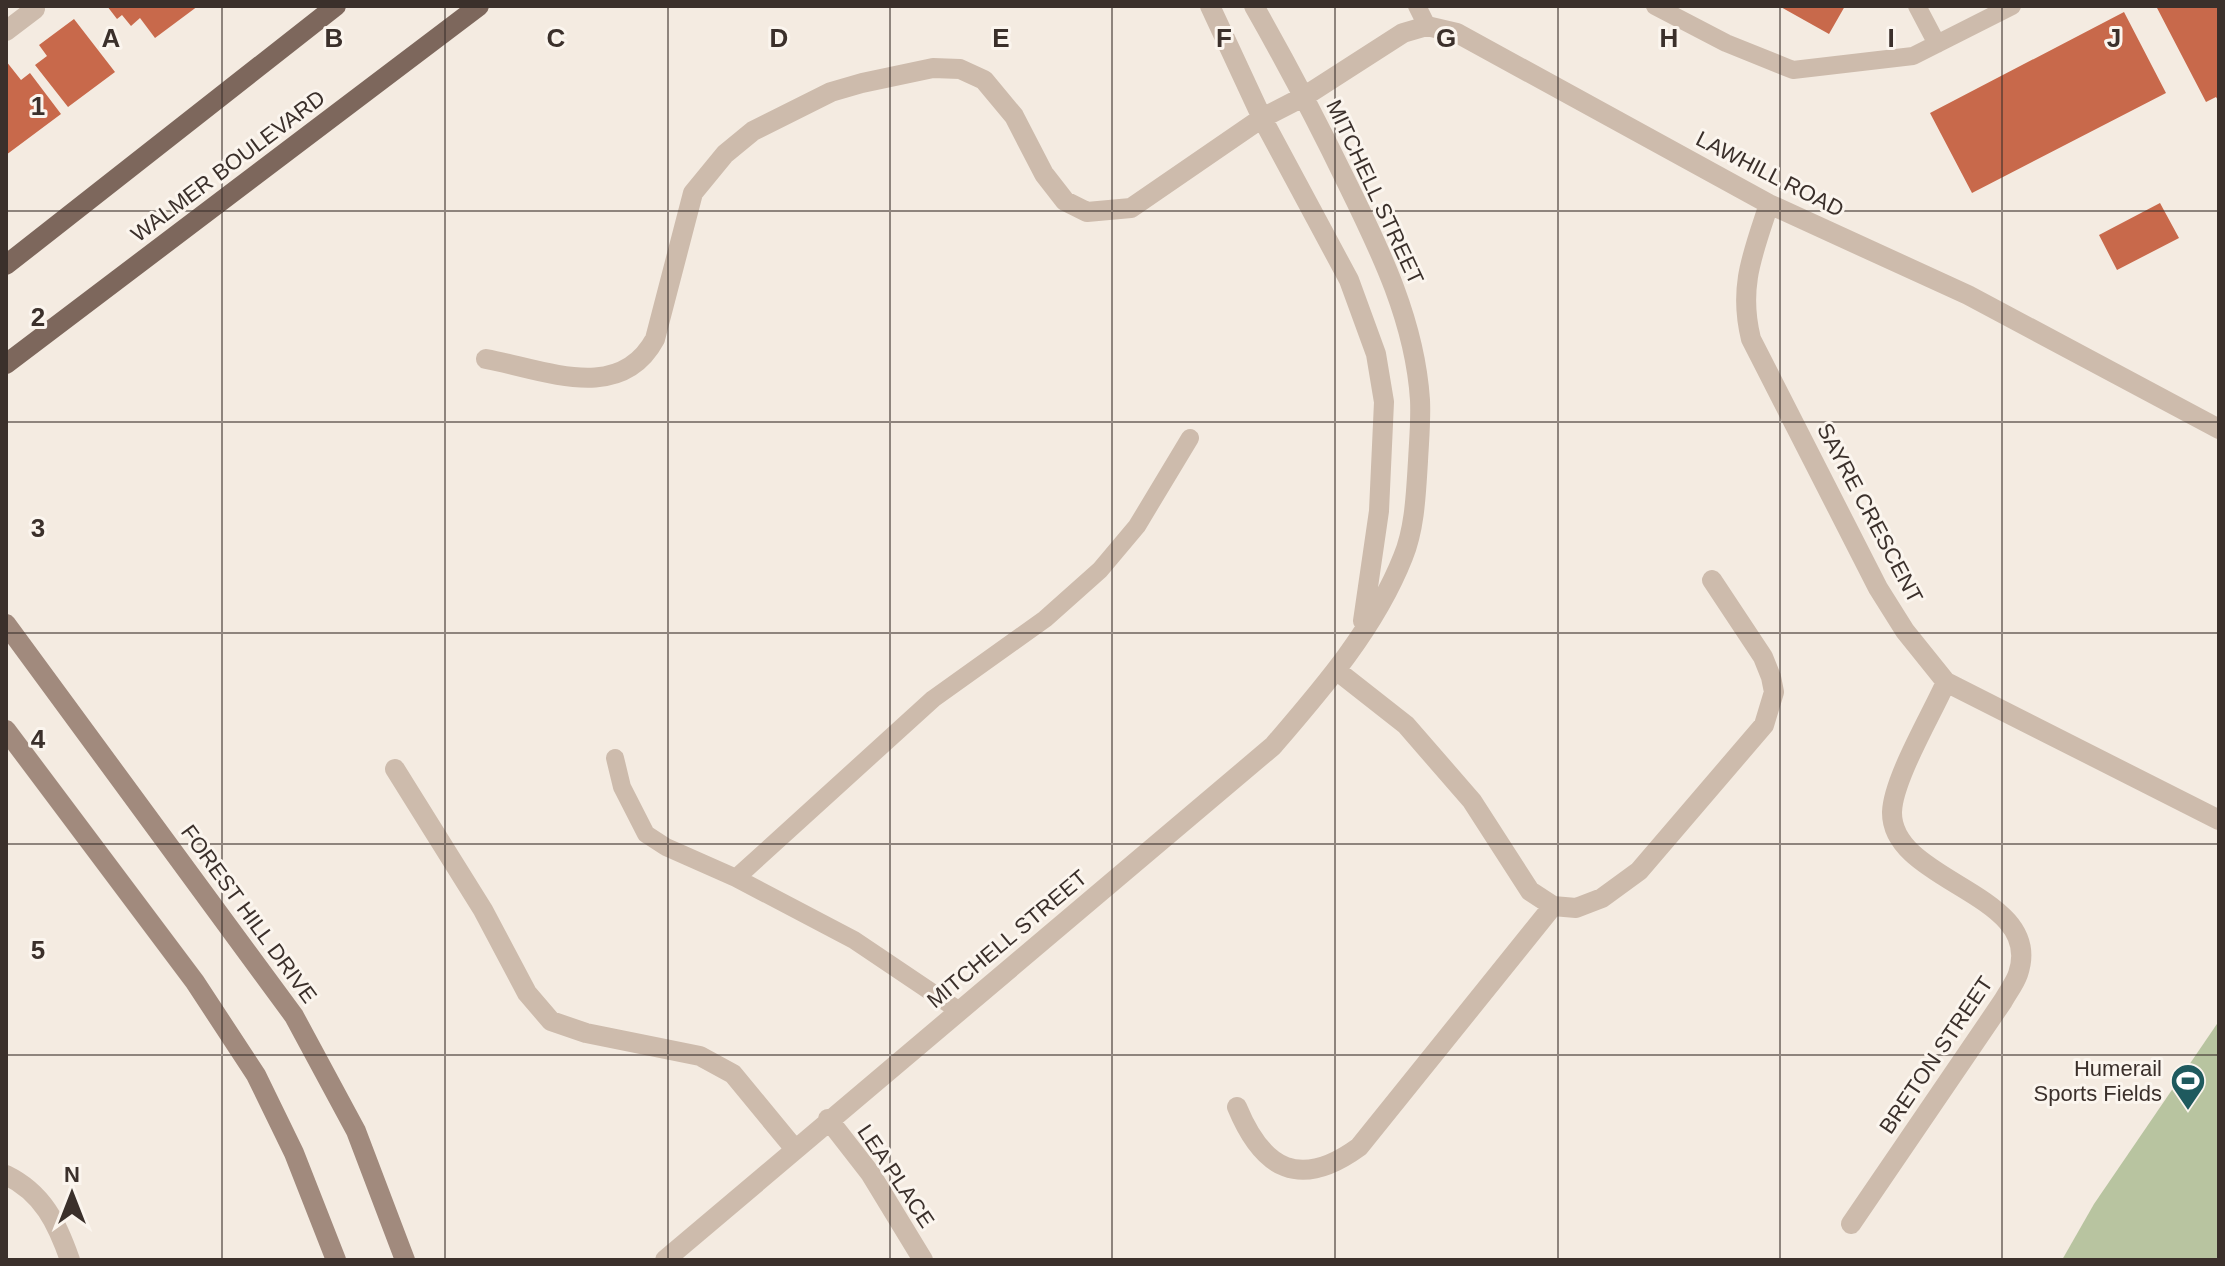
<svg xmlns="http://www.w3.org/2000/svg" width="2225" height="1266" font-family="Arial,sans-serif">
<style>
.green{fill:#b8c4a0}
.building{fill:#c8694b}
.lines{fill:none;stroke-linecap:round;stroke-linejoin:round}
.lane{stroke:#cdbbac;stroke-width:18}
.street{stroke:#cdbbac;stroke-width:20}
.secondary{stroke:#a18a7d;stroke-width:20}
.primary{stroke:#7d675c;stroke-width:20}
.grid{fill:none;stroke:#3b302b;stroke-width:2;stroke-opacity:0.55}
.labels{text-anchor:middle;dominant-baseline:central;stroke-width:6;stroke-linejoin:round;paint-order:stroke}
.street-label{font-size:22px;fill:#3b302b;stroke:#fbf5ee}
.poi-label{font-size:22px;fill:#3b302b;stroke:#fbf5ee;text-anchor:end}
.grid-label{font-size:26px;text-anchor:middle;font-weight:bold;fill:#3b302b;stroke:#fbf5ee;stroke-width:6;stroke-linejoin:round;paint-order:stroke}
</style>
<rect width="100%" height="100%" fill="#f4ebe1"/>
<path class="green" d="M2219,1021V1260H2062L2094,1204Z"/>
<path class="building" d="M107,6H198L155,38L140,18L131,26L122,15L117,19Z
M1779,6H1845L1829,34Z
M2156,6H2219V102L2216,97L2206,102Z
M2124,12L2166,93L1972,193L1930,113Z
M74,19L115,72L68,107L35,65L47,56L39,45Z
M6,61L21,80L30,73L61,114L6,155Z
M2160,203L2179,238L2117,270L2099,235Z"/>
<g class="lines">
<path class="lane" d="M1417,6L1427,26
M1655,6L1726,43L1793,70L1913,56L2012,6
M1917,6L1937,44
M615,758L622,787L646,834L666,847L736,878L854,940L958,1010
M736,878L933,699L1045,619L1100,570L1137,526L1190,438"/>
<path class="street" d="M1210,6L1262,118L1349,280L1376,354L1384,402L1379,511L1363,621
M6,31L35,9
M1769,204C1753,253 1738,287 1751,339L1878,588L1905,631L1946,682L2219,820
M486,359C545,370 620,404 655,339L693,193L725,154L753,131L831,92L862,83L933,68L960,69L984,80L1014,116L1044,174L1065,201L1087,212L1131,208L1262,118L1305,96L1403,33L1427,26L1457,33L1769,204L1968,295L2219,429
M1336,670L1406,725L1472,801L1530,891L1553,906L1576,908L1602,898L1639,871L1764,725L1774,692L1771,677L1763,657L1712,580
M395,769L483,910L527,993L551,1021L586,1033L700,1056L733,1074L794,1148
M1237,1107C1263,1170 1300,1190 1359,1147L1553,906
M828,1119L870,1173L923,1260
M6,1175C43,1193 57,1223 70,1260
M1851,1224L2003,1001C2008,992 2015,983 2018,974C2046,893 1891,883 1892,812C1893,779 1932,714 1946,682
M665,1260L1273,746C1323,688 1375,628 1403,557C1415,528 1416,492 1418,461C1419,441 1421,420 1420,400C1415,322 1381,252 1347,183C1318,123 1287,64 1254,6"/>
<path class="secondary" d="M6,624L294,1016L356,1131L405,1260
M6,730L195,982L256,1075L294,1153L336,1260"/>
<path class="primary" d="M6,265L336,6
M6,364L479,6"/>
</g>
<path class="grid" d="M222,6V1260M445,6V1260M668,6V1260M890,6V1260M1112,6V1260M1335,6V1260M1558,6V1260M1780,6V1260M2002,6V1260M6,211H2219M6,422H2219M6,633H2219M6,844H2219M6,1055H2219"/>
<defs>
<symbol id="stadium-pin" viewBox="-11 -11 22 30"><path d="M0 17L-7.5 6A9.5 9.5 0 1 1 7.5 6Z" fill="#1f5a5e" stroke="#fbf5ee"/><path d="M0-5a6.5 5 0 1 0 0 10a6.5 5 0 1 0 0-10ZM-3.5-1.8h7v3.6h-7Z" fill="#fff"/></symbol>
</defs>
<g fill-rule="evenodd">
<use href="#stadium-pin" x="2168" y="1061" width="40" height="54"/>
</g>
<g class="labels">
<g class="street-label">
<text transform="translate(228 166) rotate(-37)">WALMER BOULEVARD</text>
<text transform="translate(1770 174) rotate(27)">LAWHILL ROAD</text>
<text transform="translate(1375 192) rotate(65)">MITCHELL STREET</text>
<text transform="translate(1870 513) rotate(62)">SAYRE CRESCENT</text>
<text transform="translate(249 914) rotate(54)">FOREST HILL DRIVE</text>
<text transform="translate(1007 939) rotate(-40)">MITCHELL STREET</text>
<text transform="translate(1936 1055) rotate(-56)">BRETON STREET</text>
<text transform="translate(896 1176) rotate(56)">LEA PLACE</text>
</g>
<g class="poi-label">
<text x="2162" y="1068">Humerail<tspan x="2162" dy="25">Sports Fields</tspan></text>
</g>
</g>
<g class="grid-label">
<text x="111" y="47">A</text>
<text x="334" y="47">B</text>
<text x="556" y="47">C</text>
<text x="779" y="47">D</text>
<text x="1001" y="47">E</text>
<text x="1224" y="47">F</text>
<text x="1446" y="47">G</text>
<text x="1669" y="47">H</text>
<text x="1891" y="47">I</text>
<text x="2114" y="47">J</text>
<text x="38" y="115">1</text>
<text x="38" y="326">2</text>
<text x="38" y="537">3</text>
<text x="38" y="748">4</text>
<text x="38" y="959">5</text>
</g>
<rect width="2225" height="1266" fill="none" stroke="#3b302b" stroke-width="16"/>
<g transform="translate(72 1194)" stroke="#fbf5ee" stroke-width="6" paint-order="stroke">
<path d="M0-6L14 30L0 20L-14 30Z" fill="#3b302b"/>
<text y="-12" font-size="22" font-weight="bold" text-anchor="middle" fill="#3b302b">N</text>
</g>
</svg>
